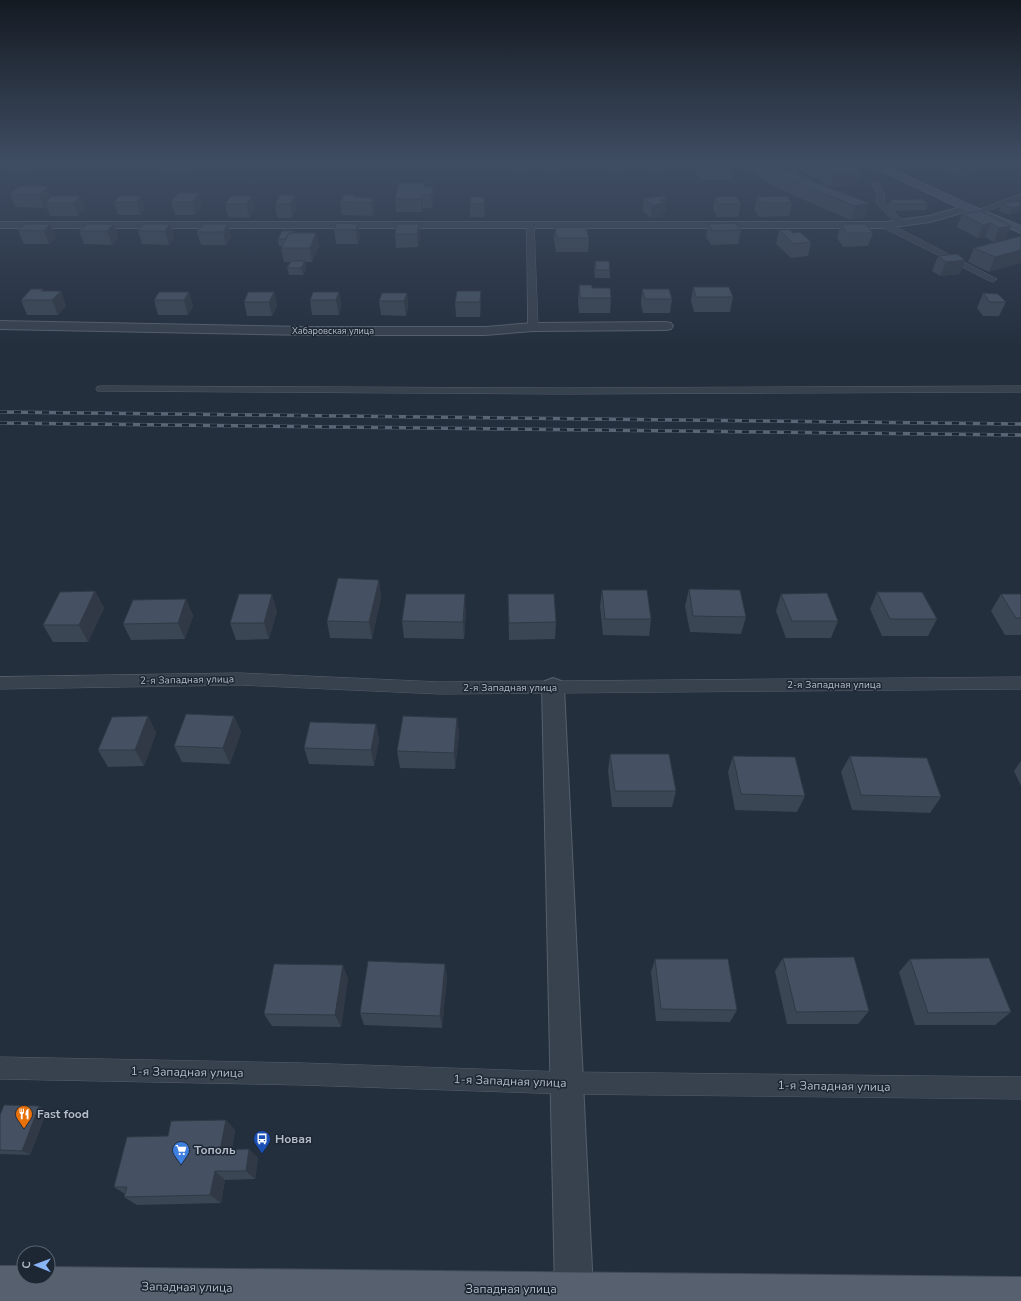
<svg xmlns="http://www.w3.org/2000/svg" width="1021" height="1301" font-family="'Nunito Sans',sans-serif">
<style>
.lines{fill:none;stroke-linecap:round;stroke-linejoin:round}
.service-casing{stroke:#565f6c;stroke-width:1}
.minor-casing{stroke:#565f6c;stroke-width:2}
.secondary-casing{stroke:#565f6c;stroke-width:2}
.primary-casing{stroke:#414a57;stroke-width:2}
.service{fill:#38414e;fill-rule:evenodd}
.minor{fill:#38414e;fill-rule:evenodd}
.secondary{fill:#465061;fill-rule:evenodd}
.primary{fill:#56606e;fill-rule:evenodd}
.rail-casing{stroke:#5a6575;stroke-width:3.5}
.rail{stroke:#1d2633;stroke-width:2.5;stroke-dasharray:7;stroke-linecap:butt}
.wall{fill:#3b4654}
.shaded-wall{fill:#303945}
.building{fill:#455162;stroke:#303945}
.labels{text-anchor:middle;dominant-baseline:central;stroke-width:3;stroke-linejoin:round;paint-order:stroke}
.far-street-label{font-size:9px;fill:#b4bcc9;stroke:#1d2633}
.street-label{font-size:10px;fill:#b4bcc9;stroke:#1d2633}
.near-street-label{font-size:12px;fill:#b4bcc9;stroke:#1d2633}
.near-poi-label{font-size:12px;font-weight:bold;fill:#b4bcc9;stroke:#1d2633;text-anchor:start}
</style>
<rect width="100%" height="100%" fill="#242f3e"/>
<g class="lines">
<defs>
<path id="service" d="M776,163H782L812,181L807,182L779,167Z
M876,182L878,183L884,192L885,203L904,222V226H898L877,204L876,192L872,184Z
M1021,194V198L980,214L973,212Z
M527,222L534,224L538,327L533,330L528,327Z
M882,223H888L997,279L993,282L990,281L882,227Z
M101,386L561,388L1021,386V392L561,394L97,391L96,389L97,387Z
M240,673L440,682L1021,677V689L440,694L240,685L0,689V677Z
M0,1057L302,1063L566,1072L1021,1077V1099L566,1094L302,1085L0,1079Z"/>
<path id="minor" d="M968,205L973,208L972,210L930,222L885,228H0V222H885L929,216Z
M0,321L308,327H485L533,323L666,322L671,323L673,326L671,329L666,330L533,331L485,335H308L0,329Z
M553,678L561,681L564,687L593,1290L588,1301H560L555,1290L542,687L545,681Z"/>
<path id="secondary" d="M866,163H878L972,206L1021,226V233L964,210Z"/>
<path id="primary" d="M0,1266H24V1277H48V1267L1021,1277V1301H0Z"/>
</defs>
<use href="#service" class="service-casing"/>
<use href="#minor" class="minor-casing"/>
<use href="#secondary" class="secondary-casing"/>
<use href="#primary" class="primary-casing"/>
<use href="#service" class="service"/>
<use href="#minor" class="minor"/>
<use href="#secondary" class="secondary"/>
<use href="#primary" class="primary"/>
<defs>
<path id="rail" d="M0,412L1021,424
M0,423L1021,435"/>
</defs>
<use href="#rail" class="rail-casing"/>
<use href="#rail" class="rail"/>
</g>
<path class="wall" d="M4,163H36L26,171L7,170Z
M63,163H89L85,166H64Z
M103,163H130L125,168H104Z
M161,163H193L187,170H163Z
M205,163H229L225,168H206Z
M256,163H279L276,168H257Z
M310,163H330L328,167H310Z
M361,163H387L385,168H361Z
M411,163H438L437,168H411Z
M509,163H529V169H509Z
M548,163H566L565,169L548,170Z
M603,163H625V169H604Z
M647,163H671L670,169H648Z
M696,163H732L734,168L732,180H700L695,169Z
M749,163H775L779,166L806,179L869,203L865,217L851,220L790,194L763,180L748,168Z
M798,163H843L862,172L858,184L829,187L823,184L824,182L797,168Z
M894,163H923V165L904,168Z
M950,163H976L972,175L960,176L947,170Z
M1001,163H1021V167L1014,168Z
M425,183V187H433L434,200L432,208H423L422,212H396L395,199Z
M20,186L52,197L80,196L85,209L78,216H50L46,206L44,208L15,207L10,194Z
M178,193L202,206L195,215H175L171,202Z
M295,195L297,208L292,218H277L275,204Z
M356,195V197L373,198L375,211L373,216L342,215L340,202Z
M141,196L145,210L140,215H118L114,202Z
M252,196L255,209L249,218L228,217L225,204Z
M484,197L485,210L484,217H470V203Z
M715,197L741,204L738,217H717L713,210Z
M757,197L792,203L789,216L759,217L754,210Z
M644,198L667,199L665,212H663V217L651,218L643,211Z
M890,200L928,204L926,210L892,211L888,206Z
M1016,201L1009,215L999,211L1002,204Z
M962,214L1011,226L989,272L968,262L974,248L1002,240L994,242L985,237L978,238L957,227Z
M50,224L56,238L49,244H24L18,230Z
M114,224L118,238L112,245L84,244L79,231Z
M170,224L174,238L169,245L142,244L138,231Z
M228,224L231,238L226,245H201L197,232Z
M358,224L360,237L358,244H336L334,230Z
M419,224L420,238L418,247L396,248L395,234Z
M708,224L741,230L738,244L711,245L706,237Z
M841,224L873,233L868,246L843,247L837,238Z
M555,227L589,238L588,252H556L554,241Z
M779,230L793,233L811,242L808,256L791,258L776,244Z
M295,231V233H316L319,246L312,262H305L306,268L303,275H289L287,268L290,262H284L281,248L282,246H279L278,239Z
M957,254L960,274L940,276L932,271L938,256Z
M595,261L610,270V278H595L594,268Z
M579,285L592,288L611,298L610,313H579L578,299Z
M693,287L733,297L730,312H694L691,301Z
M43,289L44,291H61L66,306L58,315H27L21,300Z
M642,289L672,299L670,313H643L641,304Z
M481,291V306L480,317H456L455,302Z
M189,292L193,307L188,315H158L154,300Z
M274,292L277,306L272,316H247L244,302Z
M339,292L341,306L339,315H312L310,300Z
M407,293L408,307L406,316L381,315L379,301Z
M983,293L1006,302L999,316H983L977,308Z
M379,580L381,597L372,639L330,638L327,621Z
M689,589L746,617L741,634L690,632L685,606Z
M602,590L651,619L649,636L603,635L600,606Z
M95,591L104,608L88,642H53L43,625Z
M877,592L937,619L928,636H882L870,609Z
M508,594L556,622L555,639L509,640Z
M781,594L838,621L831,638H786L776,611Z
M1001,594H1021V635H1005L991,611Z
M186,599L193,616L185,639L131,640L123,624Z
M277,611L269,639L236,640L230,623Z
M466,611L464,639L404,638L402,621Z
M148,716L156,733L144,766L108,767L98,750Z
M234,716L241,732L230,764L182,762L174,746Z
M457,718L459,734L455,769L400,768L397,751Z
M376,724L379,740L374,766L309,764L304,748Z
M610,754L676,791L672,807H612L608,771Z
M733,756L805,796L797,812L735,810L728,772Z
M850,756L941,797L930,813L852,810L841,772Z
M1021,761V786L1014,771Z
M783,958L869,1011L858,1024H787L775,971Z
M655,959L737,1010L730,1022L656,1021L651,972Z
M910,959L1011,1012L995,1025H915L899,972Z
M447,977L442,1028L364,1025L360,1013Z
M348,978L341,1027L272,1026L264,1014Z
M47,1111L30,1155L0,1154V1115Z
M226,1120L235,1130L232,1149H249L258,1158L255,1179L225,1180L221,1203L137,1205L124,1197L125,1194L114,1187L168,1136Z"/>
<path class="shaded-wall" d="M23,163H36L26,171Z
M84,163H89L85,166Z
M123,163H130L125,168Z
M185,163H193L187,170Z
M224,163H229L225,168Z
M275,163H279L276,168Z
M327,163H330L328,167Z
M384,163H387L385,168Z
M905,163H923V165L904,168Z
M973,163H976L972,175L960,176L965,164Z
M1017,163H1021V167L1014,168Z
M862,172L858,184L829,187L833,175Z
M48,186L53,199L45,203L46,206L44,208L39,195Z
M433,187L434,200L432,208L431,195Z
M199,193L202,206L195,215L192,202Z
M295,195L297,208L292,218L290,204Z
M422,195L423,208L422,212L421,199Z
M80,196L85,209L78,216L73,203Z
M141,196L145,210L140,215L136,202Z
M252,196L255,209L249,218L246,204Z
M484,197L485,210L484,217Z
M373,198L375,211L373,216L371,203Z
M667,199L665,212H663V217L651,218L652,205L660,200Z
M869,203L865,217L851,220L855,206Z
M1021,206V212L1009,215L1012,208Z
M991,223L985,237L978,238L983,225Z
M50,224L56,238L49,244L44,231Z
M114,224L118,238L112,245L107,231Z
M170,224L174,238L169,245L165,231Z
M228,224L231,238L226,245L223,232Z
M358,224L360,237L358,244L356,230Z
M419,224L420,238L418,247L417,234Z
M1011,226L1005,240L994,242L999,228Z
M316,233L319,246L312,262L310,248Z
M1021,250V263L989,272L995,257Z
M965,260L960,274L940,276L946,262Z
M305,261L306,268L303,275L301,268Z
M61,291L66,306L58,315L52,300Z
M481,291V306L480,317V302Z
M189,292L193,307L188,315L184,300Z
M274,292L277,306L272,316L269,302Z
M339,292L341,306L339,315L336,300Z
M407,293L408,307L406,316L404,301Z
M379,580L381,597L372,639L369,622Z
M95,591L104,608L88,642L79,625Z
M272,594L277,611L269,639L264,623Z
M465,594L466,611L464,639L463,622Z
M186,599L193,616L185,639L178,623Z
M148,716L156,733L144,766L135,750Z
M234,716L241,732L230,764L223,748Z
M457,718L459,734L455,769L454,753Z
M376,724L379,740L374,766L371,750Z
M445,964L447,977L442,1028L440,1016Z
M343,965L348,978L341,1027L335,1015Z
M39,1106L47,1111L30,1155L22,1151Z
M226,1120L235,1130L230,1159L220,1150Z
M249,1149L258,1158L255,1179L246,1171Z
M215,1171L225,1180L221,1203L210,1195Z"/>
<path class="building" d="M700,163H732L734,168H702Z
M759,163H775L779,166L806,179L869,203L855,206L793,181L766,168Z
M813,163H843L862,172L833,175L826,172L830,171Z
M962,163H973L965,164Z
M399,183H425L424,187H433L431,195H422L421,199H395Z
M20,186H48L39,195L10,194Z
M178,193H199L192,202H171Z
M280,195H295L290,204H275Z
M344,195H356L354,197L373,198L371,203L340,202Z
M52,196H80L73,203H45Z
M119,196H141L136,202H114Z
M231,196H252L246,204H225Z
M663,196L667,199L660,200L664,203L652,205L644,198Z
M736,196L741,204H719L715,197Z
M787,196L792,203H762L757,197Z
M471,197H484V204L470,203Z
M922,199L928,204H894L890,200Z
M1016,201L1021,203V206L1012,208L1002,204Z
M981,211L1011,226L999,228L991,223L983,225L962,214Z
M336,223L358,224L356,230H334Z
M735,223L741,230L713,231L708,224Z
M25,224H50L44,231L18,230Z
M87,224H114L107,231H79Z
M143,224H170L165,231H138Z
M203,224H228L223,232H197Z
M397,224H419L417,234H395Z
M841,224H866L873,233H847Z
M555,227H586L589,238H557Z
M779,230H790L793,233L800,232L811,242L794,244Z
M282,231H295L294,233H289L285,239H278Z
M289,233H316L310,248H281Z
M1021,236V250L995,257L974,248Z
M957,254L965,260L946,262L938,256Z
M291,261H305L301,268H287Z
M595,261H609L610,270H596Z
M579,285H592V288H610L611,298H580Z
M693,287H729L733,297H696Z
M31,289H43L41,291H61L52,300H21Z
M642,289H669L672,299H645Z
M457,291H481L480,302H455Z
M159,292H189L184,300H154Z
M248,292H274L269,302H244Z
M313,292H339L336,300H310Z
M382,293H407L404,301H379Z
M983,293L998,294L1006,302H990Z
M338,578L379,580L369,622L327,621Z
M689,589L740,590L746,617L693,616Z
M602,590H647L651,619H605Z
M95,591L79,625H43L60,592Z
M877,592H922L937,619H890Z
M827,593L838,621H792L781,594Z
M239,594H272L264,623H230Z
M406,594H465L463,622L402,621Z
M508,594H554L556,622L509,623Z
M1001,594H1021V618H1016Z
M186,599L178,623L123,624L133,600Z
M186,714L234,716L223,748L174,746Z
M148,716L135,750H98L112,717Z
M403,716L457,718L454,753L397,751Z
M310,722L376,724L371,750L304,748Z
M610,754H669L676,791H615Z
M733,756L795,757L805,796L741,794Z
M850,756L927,758L941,797L861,795Z
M854,957L869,1011L796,1012L783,958Z
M989,958L1011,1012L928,1013L910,959Z
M655,959H728L737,1010L661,1009Z
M368,961L445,964L440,1016L360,1013Z
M274,964L343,965L335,1015L264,1014Z
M4,1105L39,1106L22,1151L0,1150V1115Z
M226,1120L220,1150L249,1149L246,1171H215L210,1195L124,1197L127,1187H114L127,1137L168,1136L171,1121Z"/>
<linearGradient id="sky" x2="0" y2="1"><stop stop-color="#141a22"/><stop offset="0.47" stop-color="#3f4d63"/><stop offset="1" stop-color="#3f4d63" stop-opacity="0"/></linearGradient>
<rect width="1021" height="345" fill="url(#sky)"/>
<defs>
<symbol id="restaurant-pin" viewBox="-11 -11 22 30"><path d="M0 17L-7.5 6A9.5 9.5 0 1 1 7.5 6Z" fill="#e8710a" stroke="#1d2633"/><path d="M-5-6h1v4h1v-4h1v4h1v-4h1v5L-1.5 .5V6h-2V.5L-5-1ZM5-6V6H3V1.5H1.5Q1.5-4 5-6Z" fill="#fff"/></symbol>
<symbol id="bus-pin" viewBox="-11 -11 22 30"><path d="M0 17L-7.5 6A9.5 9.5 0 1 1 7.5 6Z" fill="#1a4fb4" stroke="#1d2633"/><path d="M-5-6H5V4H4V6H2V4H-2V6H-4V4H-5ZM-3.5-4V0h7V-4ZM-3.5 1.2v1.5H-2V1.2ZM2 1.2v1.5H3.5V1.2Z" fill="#fff"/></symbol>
<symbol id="supermarket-pin" viewBox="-11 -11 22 30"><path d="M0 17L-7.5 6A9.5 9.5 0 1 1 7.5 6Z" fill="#3f7fe0" stroke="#1d2633"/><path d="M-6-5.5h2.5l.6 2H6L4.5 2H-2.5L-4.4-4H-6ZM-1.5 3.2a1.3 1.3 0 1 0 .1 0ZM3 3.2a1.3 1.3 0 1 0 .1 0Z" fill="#fff"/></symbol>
</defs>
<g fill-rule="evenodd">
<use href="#restaurant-pin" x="14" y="1104" width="20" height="27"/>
<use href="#bus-pin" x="252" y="1129" width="20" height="27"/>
<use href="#supermarket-pin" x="171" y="1140" width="20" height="27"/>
</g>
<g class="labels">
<g class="far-street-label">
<text x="333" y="331">Хабаровская улица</text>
</g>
<g class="street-label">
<text transform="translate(187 680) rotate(-1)">2-я Западная улица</text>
<text x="834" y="685">2-я Западная улица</text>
<text x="510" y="688">2-я Западная улица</text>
</g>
<g class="near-street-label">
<text transform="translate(187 1072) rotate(1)">1-я Западная улица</text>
<text transform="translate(510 1081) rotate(2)">1-я Западная улица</text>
<text transform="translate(834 1086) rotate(1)">1-я Западная улица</text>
<text transform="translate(187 1287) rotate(1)">Западная улица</text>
<text x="511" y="1289">Западная улица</text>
</g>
<g class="near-poi-label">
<text x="37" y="1114">Fast food</text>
<text x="275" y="1139">Новая</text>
<text x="194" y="1150">Тополь</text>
</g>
</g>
<g transform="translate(36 1265) rotate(271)"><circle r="19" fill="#1d2633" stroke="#59626f"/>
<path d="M0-3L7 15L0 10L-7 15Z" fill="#8ab4f8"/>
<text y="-6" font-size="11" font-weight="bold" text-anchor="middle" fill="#b4bcc9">С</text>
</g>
</svg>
